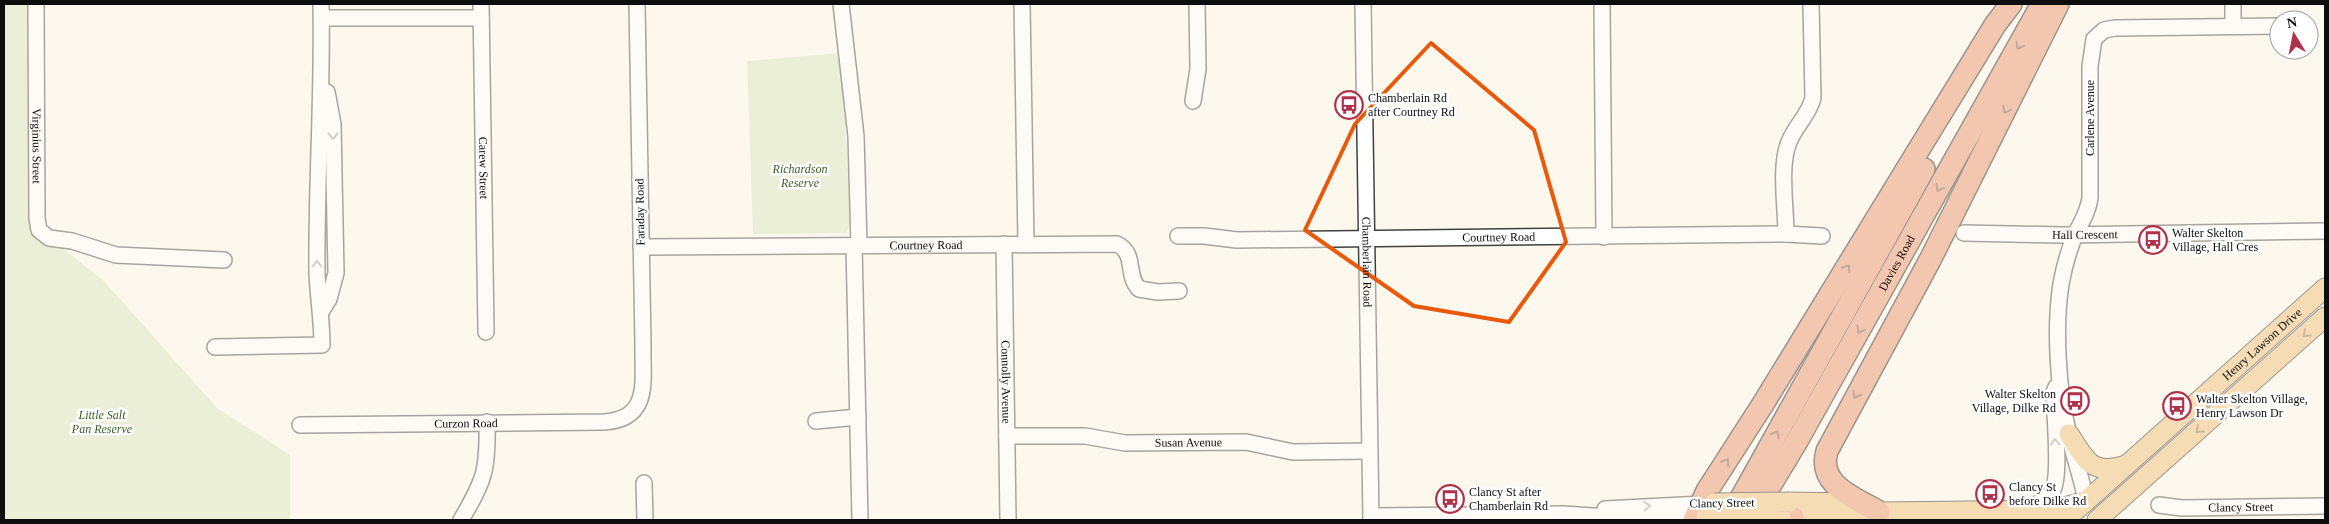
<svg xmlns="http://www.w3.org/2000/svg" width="2329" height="524" font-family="'Times New Roman',serif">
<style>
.green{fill:#d7e5bb}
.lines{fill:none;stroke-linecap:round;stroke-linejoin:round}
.minor-casing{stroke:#404040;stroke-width:18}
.major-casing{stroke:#1e1e1e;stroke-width:21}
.highway-casing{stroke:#1e1e1e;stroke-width:24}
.minor{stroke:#fff;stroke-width:15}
.major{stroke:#ecbb6f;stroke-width:19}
.highway{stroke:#e78b62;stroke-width:21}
.major-bridge-casing{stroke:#1e1e1e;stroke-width:21;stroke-linecap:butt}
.major-bridge{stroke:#ecbb6f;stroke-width:19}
.oneway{stroke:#7a4c38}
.oneway2{stroke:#9e9e9e}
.oneway3{stroke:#886d43}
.marked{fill:none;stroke:#e8590c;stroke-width:4;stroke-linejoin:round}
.labels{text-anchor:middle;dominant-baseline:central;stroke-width:5;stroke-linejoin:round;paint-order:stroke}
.poi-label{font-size:12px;fill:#0d0d0d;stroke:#fff;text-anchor:start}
.street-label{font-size:12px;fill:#0d0d0d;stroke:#fff}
.park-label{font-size:12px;font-style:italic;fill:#385e23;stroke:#fff}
</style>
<rect width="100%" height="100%" fill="#fdf8ee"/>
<path class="green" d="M4,4H29L32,224L104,281L217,408L290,455V520H4Z
M841,53L851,222L846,233L753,234L747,61Z"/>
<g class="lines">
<defs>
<g id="minor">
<path id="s1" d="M36,4L37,218L39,230L49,238L72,241L116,255L224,260"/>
<path id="s2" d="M481,4L486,332"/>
<path d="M841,4L856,136L859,245"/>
<path d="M1022,4L1026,244"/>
<path id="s3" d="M1363,4L1371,520"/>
<path d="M1602,4L1604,237"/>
<path d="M2233,4V26"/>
<path d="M322,18H481"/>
<path d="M1193,101L1198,69L1197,4"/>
<path id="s4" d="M1964,233L2063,235L2325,231"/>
<path d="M1786,234C1786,208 1779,166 1789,142C1795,126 1809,115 1813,98L1811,4"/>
<path id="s5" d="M1178,236H1204L1237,240L1786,234L1822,236"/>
<path id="s6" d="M1004,244L1008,520"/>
<path d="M854,245L860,520"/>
<path id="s7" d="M641,247L1117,244C1137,254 1125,274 1139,289L1158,292L1179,291"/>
<path d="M321,312L329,299L336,273L333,124L327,92"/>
<path d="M215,347L322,345C322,321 318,297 317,273C316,183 323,94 321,4"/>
<path d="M816,421L858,417"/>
<path id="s8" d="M300,425L604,422C652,419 642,380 643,344L637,4"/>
<path id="s9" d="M1007,436H1085L1125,443L1246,442L1293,452L1370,451"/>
<path d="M644,483L645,520"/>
<path d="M2086,501C2082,479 2074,457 2069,435C2058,392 2054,328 2061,284C2064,267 2069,249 2076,233C2082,221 2088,212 2090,198V66L2094,39L2104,30L2115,28L2279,26"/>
<path id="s10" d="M2159,505L2182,508L2325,506"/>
<path d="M1605,509L1702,504"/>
<path d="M2025,511C2035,505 2048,500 2053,490C2061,473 2054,413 2054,392L2056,387"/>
<path d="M1371,516L1563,514L1653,520L1695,517"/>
<path d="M461,520C485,479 488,470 487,422"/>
</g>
<g id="major">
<path d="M2069,434C2086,460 2091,476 2126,465"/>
<path d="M1789,502L1853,503L1865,507"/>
<path d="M1781,517L1854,516L1879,512L2053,510L2083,502"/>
<path id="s11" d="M2065,520L2325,288"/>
<path d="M2097,520L2325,317"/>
</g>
<g id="highway">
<path d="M1879,512C1856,498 1817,486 1827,451L1930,260L2058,4"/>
<path d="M1730,518L1924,169"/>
<path id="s12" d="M1750,519L1797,441L2042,4"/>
<path d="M1694,520L1707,491L1763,404L1995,25L2011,4"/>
<path d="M1791,520L1793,517"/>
</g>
</defs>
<use href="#minor" class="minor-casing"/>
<use href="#major" class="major-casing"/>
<use href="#highway" class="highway-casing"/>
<use href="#minor" class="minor"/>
<use href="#major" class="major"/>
<use href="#highway" class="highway"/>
<defs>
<path id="major-bridge" d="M1714,503L1789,502
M1706,517H1781"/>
</defs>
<use href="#major-bridge" class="major-bridge-casing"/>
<use href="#major-bridge" class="major-bridge"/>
</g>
<defs><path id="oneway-chevron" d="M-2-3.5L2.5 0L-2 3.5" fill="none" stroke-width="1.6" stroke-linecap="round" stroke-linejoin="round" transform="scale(1.25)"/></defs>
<g class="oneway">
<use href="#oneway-chevron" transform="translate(2019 46) rotate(119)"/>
<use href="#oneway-chevron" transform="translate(2006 110) rotate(116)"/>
<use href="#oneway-chevron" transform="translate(1939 188) rotate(119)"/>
<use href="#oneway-chevron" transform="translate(1847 268) rotate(-58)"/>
<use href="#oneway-chevron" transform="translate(1860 330) rotate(119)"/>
<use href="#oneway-chevron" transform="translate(1856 395) rotate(119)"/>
<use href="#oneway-chevron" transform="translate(1776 434) rotate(-61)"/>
<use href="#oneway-chevron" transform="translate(1726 462) rotate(-57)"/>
</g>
<g class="oneway2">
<use href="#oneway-chevron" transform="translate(333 136) rotate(89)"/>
<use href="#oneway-chevron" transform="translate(317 264) rotate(-90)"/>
<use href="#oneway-chevron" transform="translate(2055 442) rotate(-92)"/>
<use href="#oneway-chevron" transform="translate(1647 506) rotate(-4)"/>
</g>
<g class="oneway3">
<use href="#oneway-chevron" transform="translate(2306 334) rotate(138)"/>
<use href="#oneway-chevron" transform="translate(2199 430) rotate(138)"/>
</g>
<path d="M0 0H2329V524H0ZM1431,43L1534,130L1566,242L1509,322L1414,306L1305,230L1355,124Z" fill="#fdf8ee" fill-opacity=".55" fill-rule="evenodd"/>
<path class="marked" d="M1431,43L1534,130L1566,242L1509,322L1414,306L1305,230L1355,124Z"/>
<defs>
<symbol id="bus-ring" viewBox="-11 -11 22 22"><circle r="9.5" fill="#fff" stroke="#b0314a" stroke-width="1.5"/><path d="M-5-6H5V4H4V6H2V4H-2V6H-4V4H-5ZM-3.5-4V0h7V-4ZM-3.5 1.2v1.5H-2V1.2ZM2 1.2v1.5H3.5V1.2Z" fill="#b0314a"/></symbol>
</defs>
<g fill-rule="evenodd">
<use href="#bus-ring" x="1333" y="89" width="32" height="32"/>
<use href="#bus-ring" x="2137" y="224" width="32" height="32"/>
<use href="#bus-ring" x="2059" y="385" width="32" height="32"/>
<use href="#bus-ring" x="2161" y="390" width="32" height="32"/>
<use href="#bus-ring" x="1974" y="478" width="32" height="32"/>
<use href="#bus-ring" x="1434" y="483" width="32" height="32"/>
</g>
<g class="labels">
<g class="poi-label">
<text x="1368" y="98">Chamberlain Rd<tspan x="1368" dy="14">after Courtney Rd</tspan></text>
<text x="2172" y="233">Walter Skelton<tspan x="2172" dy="14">Village, Hall Cres</tspan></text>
<text x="2056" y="394" text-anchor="end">Walter Skelton<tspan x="2056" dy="14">Village, Dilke Rd</tspan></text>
<text x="2196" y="399">Walter Skelton Village,<tspan x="2196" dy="14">Henry Lawson Dr</tspan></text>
<text x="2009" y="487">Clancy St<tspan x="2009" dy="14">before Dilke Rd</tspan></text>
<text x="1469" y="492">Clancy St after<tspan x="1469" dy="14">Chamberlain Rd</tspan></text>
</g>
<g class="street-label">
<text transform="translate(2090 118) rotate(-90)">Carlene Avenue</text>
<text stroke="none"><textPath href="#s1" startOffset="142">Virginius Street</textPath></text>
<text stroke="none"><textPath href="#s2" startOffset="164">Carew Street</textPath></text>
<text transform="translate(640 212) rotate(-91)">Faraday Road</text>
<text stroke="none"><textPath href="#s4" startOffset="121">Hall Crescent</textPath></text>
<text stroke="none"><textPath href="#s5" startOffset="321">Courtney Road</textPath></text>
<text stroke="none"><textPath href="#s7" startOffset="285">Courtney Road</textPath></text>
<text stroke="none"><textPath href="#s3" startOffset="258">Chamberlain Road</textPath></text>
<text stroke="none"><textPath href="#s12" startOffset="295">Davies Road</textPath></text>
<text stroke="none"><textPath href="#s11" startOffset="264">Henry Lawson Drive</textPath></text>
<text stroke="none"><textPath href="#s6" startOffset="138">Connolly Avenue</textPath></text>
<text stroke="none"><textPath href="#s8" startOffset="166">Curzon Road</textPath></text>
<text stroke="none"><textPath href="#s9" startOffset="182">Susan Avenue</textPath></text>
<text transform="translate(1722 503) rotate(-1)">Clancy Street</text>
<text stroke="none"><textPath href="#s10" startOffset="82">Clancy Street</textPath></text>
</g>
<g class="park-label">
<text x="800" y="169">Richardson<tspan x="800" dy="14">Reserve</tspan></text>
<text x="102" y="415">Little Salt<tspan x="102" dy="14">Pan Reserve</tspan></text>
</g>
</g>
<rect width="2329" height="524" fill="none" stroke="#0d0d0d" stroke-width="10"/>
<g transform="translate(2294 35) rotate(350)"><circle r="24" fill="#ffffff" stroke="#9e9e9e"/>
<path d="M0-4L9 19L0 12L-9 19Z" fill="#b0314a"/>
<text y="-8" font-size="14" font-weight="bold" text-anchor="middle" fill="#0d0d0d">N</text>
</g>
</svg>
